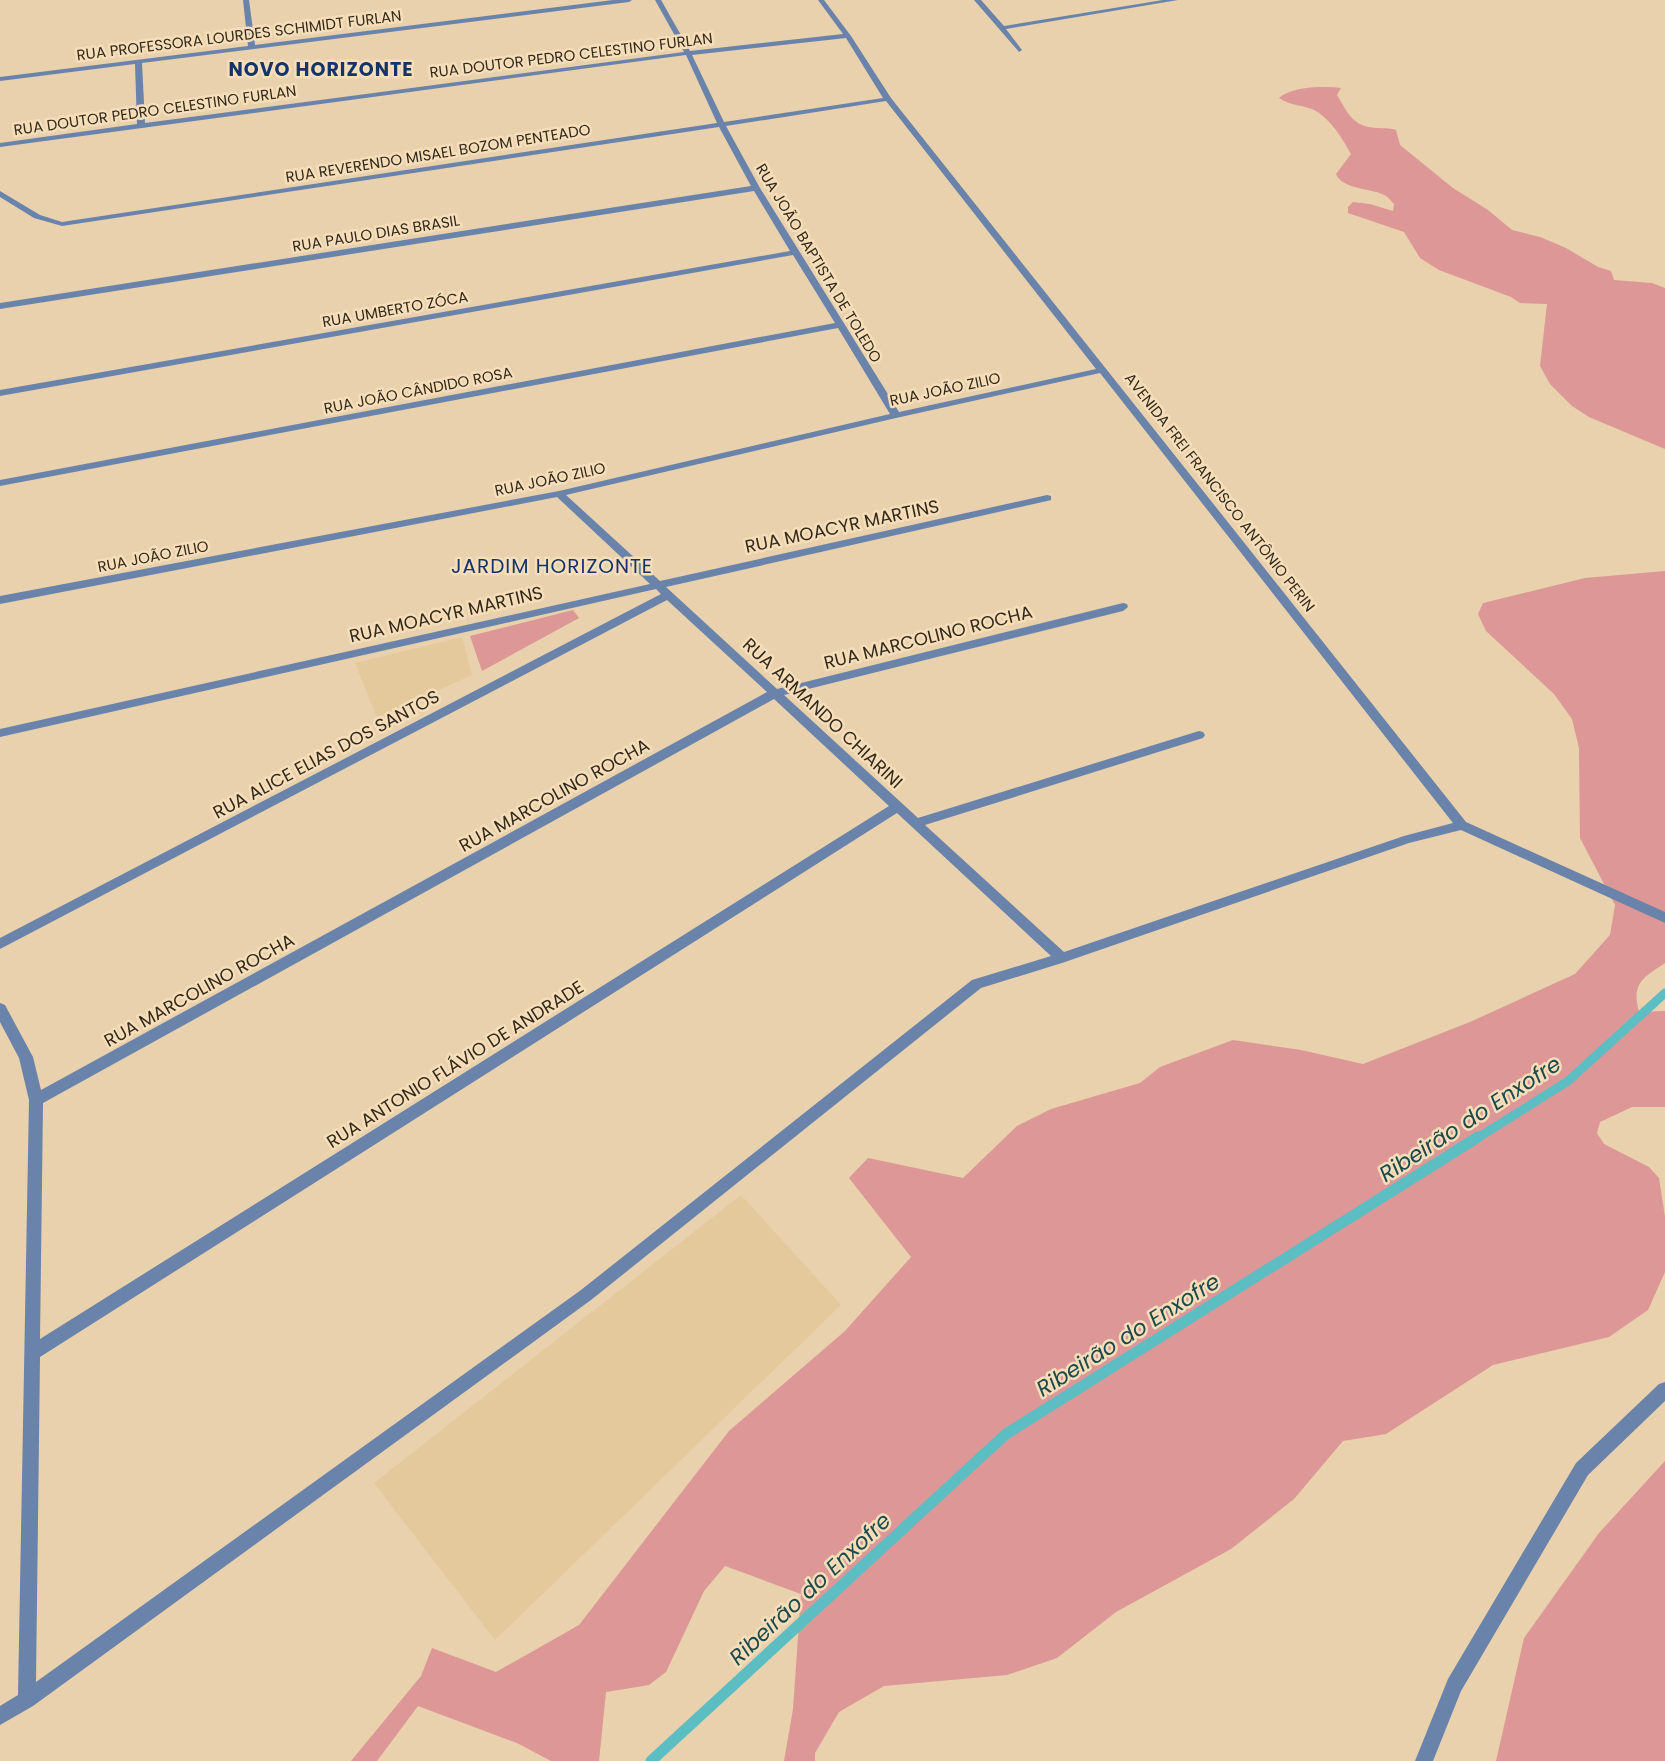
<svg xmlns="http://www.w3.org/2000/svg" width="1665" height="1761" font-family="Poppins,sans-serif">
<style>
.built{fill:#e4c99d}
.green{fill:#dc9796}
.lines{fill:none;stroke-linecap:round;stroke-linejoin:round}
.stream-far1{stroke:#5cbec3;stroke-width:9}
.stream{stroke:#5cbec3;stroke-width:11}
.minor{fill:#6a83ab;fill-rule:evenodd}
.labels{text-anchor:middle;dominant-baseline:central;stroke-width:5;stroke-linejoin:round;paint-order:stroke}
.far-street-label{font-size:15px;fill:#332a1b;stroke:#f5deb9}
.street-label{font-size:18px;fill:#332a1b;stroke:#f5deb9}
.far-district-label{font-size:19px;font-weight:bold;letter-spacing:1px;fill:#14356a;stroke:#f5deb9}
.quarter-label{font-size:20px;letter-spacing:1px;fill:#14356a;stroke:#f5deb9}
.near-water-label{font-size:22px;font-style:italic;fill:#1c494b;stroke:#f5deb9}
</style>
<rect width="100%" height="100%" fill="#e8d1ac"/>
<path class="built" d="M462,637L472,675L377,718L355,663Z
M741,1195L841,1305L495,1640L374,1483Z"/>
<path class="green" d="M1341,88L1337,95C1345,108 1351,124 1369,127C1378,129 1387,127 1396,130L1400,145L1453,188L1488,210L1512,230L1540,237L1566,248L1598,267L1611,271L1614,280L1652,283L1665,288V449L1589,417L1572,406L1550,384L1540,366L1547,304L1520,303L1511,297L1439,270L1420,258L1404,232L1348,213V207L1353,202L1370,204L1393,211L1394,204C1392,202 1389,198 1386,196C1374,188 1342,190 1336,174L1351,154C1342,138 1332,121 1316,111C1305,105 1290,106 1279,98C1293,86 1323,86 1341,88Z
M1665,571V963C1643,978 1631,983 1639,1012L1665,1011V1107H1632L1600,1122L1597,1133L1604,1144L1649,1167L1659,1178L1665,1217V1272L1648,1310L1609,1337L1493,1365L1386,1434L1343,1441L1294,1499L1231,1549L1116,1612L1057,1658L1007,1675L884,1686L839,1712L815,1753V1761H784L793,1709L801,1594L725,1566L704,1591L666,1672L649,1685L606,1692L599,1761H551L517,1743L418,1706L377,1761H351L421,1676L432,1648L496,1672L579,1625L729,1431L845,1331L911,1257L849,1178L868,1158L963,1178L1017,1126L1051,1109L1140,1083L1160,1067L1233,1040L1301,1050L1363,1064L1470,1022L1575,974L1610,935L1615,905L1580,838L1579,748L1572,719L1554,694L1486,631L1478,614L1483,603L1585,578Z
M573,610L579,618L482,671L470,636Z
M1665,1461V1761H1496L1524,1638L1599,1533Z"/>
<g class="lines">
<path class="stream-far1" d="M1476,1139L1568,1081L1665,993"/>
<path class="stream" d="M651,1761L1006,1434L1478,1137"/>
<path class="minor" d="M243,0H249L255,45L613,0H632L629,2L142,63L145,123L684,52L655,0H661L690,51L843,34L818,0H824L851,36L891,98L1466,822L1665,912V923L1461,830L1409,843L1062,963L981,988L591,1300L33,1706L0,1725V1706L18,1695L29,1100L19,1058L0,1022V1003L5,1005L33,1057L41,1090L767,692L667,600L0,949V938L661,594L656,589L0,737V729L650,584L557,497L0,604V596L559,491L890,414L838,328L0,486V480L835,323L793,255L0,396V390L790,251L754,191L0,309V303L751,186L719,127L62,226L34,218L0,197V191L40,215L62,222L717,123L686,55L0,147V143L137,124L135,64L0,81V77L248,46ZM846,38L883,98L724,122L692,55ZM886,101L1096,369L899,412L760,188L726,126ZM1100,373L1453,823L1404,836L1064,952L925,825L1203,738L1205,735L1203,732L1199,731L918,818L784,695L1123,611L1128,607L1127,604L1123,603L777,689L666,587L1047,501L1051,500V496L1047,495L660,581L566,495L896,418ZM774,699L889,806L40,1339L43,1103ZM897,813L1051,956L972,980L581,1290L36,1682L40,1357Z
M974,0H981L1004,26L1163,0H1178L1006,29L1022,50L1019,52Z
M1665,1382V1401L1588,1475L1461,1691L1433,1761H1415L1448,1679L1576,1463L1659,1384Z"/>
</g>
<g class="labels">
<g class="far-street-label">
<text transform="translate(239 35) rotate(-7)">RUA PROFESSORA LOURDES SCHIMIDT FURLAN</text>
<text transform="translate(571 55) rotate(-7)">RUA DOUTOR PEDRO CELESTINO FURLAN</text>
<text transform="translate(155 110) rotate(-8)">RUA DOUTOR PEDRO CELESTINO FURLAN</text>
<text transform="translate(438 153) rotate(-9)">RUA REVERENDO MISAEL BOZOM PENTEADO</text>
<text transform="translate(376 233) rotate(-9)">RUA PAULO DIAS BRASIL</text>
<text transform="translate(819 263) rotate(59)">RUA JOÃO BAPTISTA DE TOLEDO</text>
<text transform="translate(395 309) rotate(-10)">RUA UMBERTO ZÓCA</text>
<text transform="translate(945 389) rotate(-12)">RUA JOÃO ZILIO</text>
<text transform="translate(418 390) rotate(-11)">RUA JOÃO CÂNDIDO ROSA</text>
<text transform="translate(550 479) rotate(-12)">RUA JOÃO ZILIO</text>
<text transform="translate(1220 492) rotate(52)">AVENIDA FREI FRANCISCO ANTÔNIO PERIN</text>
<text transform="translate(153 556) rotate(-11)">RUA JOÃO ZILIO</text>
</g>
<g class="street-label">
<text transform="translate(842 526) rotate(-12)">RUA MOACYR MARTINS</text>
<text transform="translate(446 614) rotate(-13)">RUA MOACYR MARTINS</text>
<text transform="translate(928 637) rotate(-14)">RUA MARCOLINO ROCHA</text>
<text transform="translate(823 713) rotate(43)">RUA ARMANDO CHIARINI</text>
<text transform="translate(326 754) rotate(-28)">RUA ALICE ELIAS DOS SANTOS</text>
<text transform="translate(554 795) rotate(-29)">RUA MARCOLINO ROCHA</text>
<text transform="translate(199 990) rotate(-29)">RUA MARCOLINO ROCHA</text>
<text transform="translate(455 1064) rotate(-32)">RUA ANTONIO FLÁVIO DE ANDRADE</text>
</g>
<g class="far-district-label">
<text x="321" y="69">NOVO HORIZONTE</text>
</g>
<g class="quarter-label">
<text x="552" y="566">JARDIM HORIZONTE</text>
</g>
<g class="near-water-label">
<text transform="translate(1470 1119) rotate(-33)">Ribeirão do Enxofre</text>
<text transform="translate(1128 1335) rotate(-32)">Ribeirão do Enxofre</text>
<text transform="translate(810 1589) rotate(-43)">Ribeirão do Enxofre</text>
</g>
</g>
</svg>
